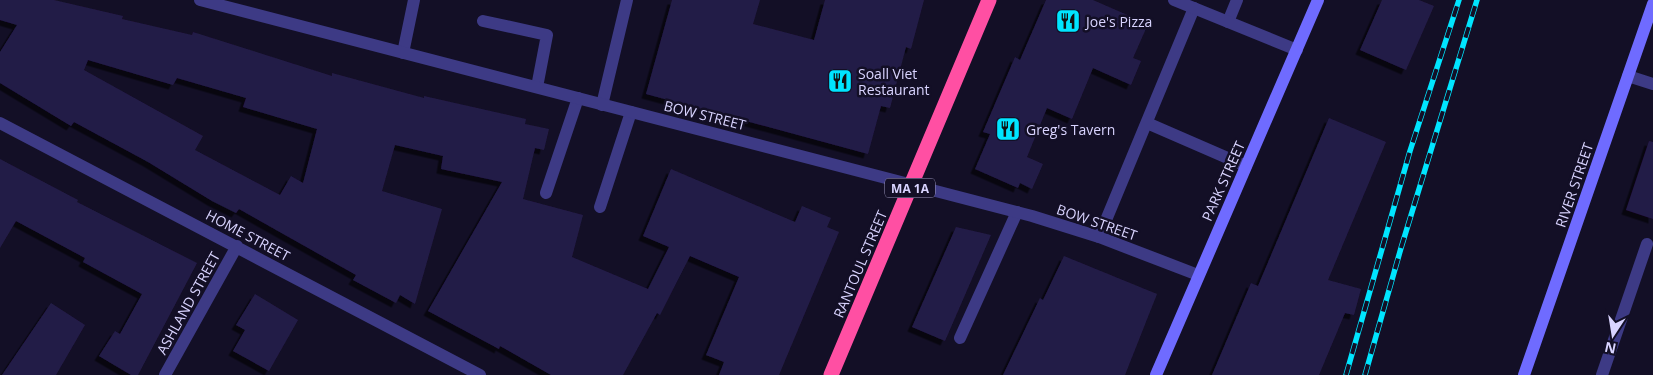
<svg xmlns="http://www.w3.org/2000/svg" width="1653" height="375" font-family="'Open Sans',sans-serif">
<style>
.building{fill:#241b47;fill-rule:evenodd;filter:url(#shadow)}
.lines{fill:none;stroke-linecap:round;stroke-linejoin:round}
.lane{stroke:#3d3a85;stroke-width:12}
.street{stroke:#3d3a85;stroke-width:12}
.secondary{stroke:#6f6bff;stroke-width:12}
.highway{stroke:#ff4fa3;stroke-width:15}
.rail-casing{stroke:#00e5ff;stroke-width:5.5}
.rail{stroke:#130f26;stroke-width:4;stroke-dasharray:11;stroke-linecap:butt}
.labels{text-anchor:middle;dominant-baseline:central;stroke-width:5;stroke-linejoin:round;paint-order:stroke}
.shield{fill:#130f26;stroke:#9e99be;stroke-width:1}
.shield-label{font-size:12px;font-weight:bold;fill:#d9d4ff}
.poi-label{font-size:14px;fill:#d9d4ff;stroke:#130f26;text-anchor:start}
.street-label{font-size:14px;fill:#d9d4ff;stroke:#130f26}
</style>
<defs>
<filter id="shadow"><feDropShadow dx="-4.5" dy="4.5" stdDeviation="0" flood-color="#0009"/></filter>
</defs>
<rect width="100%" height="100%" fill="#130f26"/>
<path class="building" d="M0,0H54L123,16L122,19L192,35L193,32L332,76V73L424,98V96L526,119L525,124L549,129L544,150L535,148L523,199L583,215L572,257L648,289L669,247L643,236L671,169L795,222L802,206L831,218L827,227L839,232L779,375H719L724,362L706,355L739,277L690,256L660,315L657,313L623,375H551L500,346L499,349L428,311L502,182L441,169L443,156L395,145L382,191L442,209L415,304L400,295L396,303L353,280L356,275L239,209L236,213L212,201L148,162L74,122L71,126L0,83V52L17,25L0,20ZM88,60L173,85L177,78L246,98L243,107L317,129L303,183L291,176L280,195L195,150L203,136L84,70Z
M672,0H760L753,24L814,40L825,0H924L911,49L906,47L890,108L881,106L868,154L646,94Z
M1046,0H1093L1148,24L1133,58L1141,61L1131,85L1093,68L1072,119L1047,108L1027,157L1043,164L1032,189L1020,183L1018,188L975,169L990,134L983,132L1015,57L1020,60Z
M1382,0H1419L1434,6L1406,70L1360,50Z
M1329,118L1386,142L1328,280L1361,289L1354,315L1345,313L1319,375H1212L1251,283L1258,286Z
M1649,141L1653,142V219L1626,210Z
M0,159L78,200L77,202L197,263L138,375H131L99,356L115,331L120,334L142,294L83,262L85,258L16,221L0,248Z
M956,227L991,235L945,341L912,327Z
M1064,256L1157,294L1125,375H1003L1040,298L1043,300Z
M255,294L298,320L269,371L233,351L245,330L236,325Z
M51,303L85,325L56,375H2Z"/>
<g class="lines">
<path class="lane" d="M483,21L547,35L537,87
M1228,22L1237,0
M403,53L414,0
M1628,76L1653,84
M602,105L627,0
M1147,123L1246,166
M546,193L578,98
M600,207L631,112
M1099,237L1194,8
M960,338L1017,212
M1602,375L1647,244"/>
<path class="street" d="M200,0L1032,216L1099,237L1198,275
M1174,0L1297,50
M0,123L480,375
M165,375L237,246"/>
<path class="secondary" d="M1156,375L1318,0
M1524,375L1653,4"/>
<path class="highway" d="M831,375L989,0"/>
<defs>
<path id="rail" d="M1346,375L1410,151L1459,0
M1365,375L1401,248L1477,0"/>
</defs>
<use href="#rail" class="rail-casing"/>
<use href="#rail" class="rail"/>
</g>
<defs>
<symbol id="restaurant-square" viewBox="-11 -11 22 22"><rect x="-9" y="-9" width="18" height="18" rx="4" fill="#00e5ff" stroke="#130f26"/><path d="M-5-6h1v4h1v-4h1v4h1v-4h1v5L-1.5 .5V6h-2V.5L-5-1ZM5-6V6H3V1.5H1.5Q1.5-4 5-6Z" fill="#111"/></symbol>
</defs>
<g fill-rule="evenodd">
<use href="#restaurant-square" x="1054" y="7" width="28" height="28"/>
<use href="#restaurant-square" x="826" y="67" width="28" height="28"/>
<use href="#restaurant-square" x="994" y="115" width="28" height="28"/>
</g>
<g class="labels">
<rect class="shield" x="885" y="178.5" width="50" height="19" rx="4"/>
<g class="shield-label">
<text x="910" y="188">MA 1A</text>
</g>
<g class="poi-label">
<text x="1086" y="21">Joe's Pizza</text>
<text x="858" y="73">Soall Viet<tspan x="858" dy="16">Restaurant</tspan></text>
<text x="1026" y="129">Greg's Tavern</text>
</g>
<g class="street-label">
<text transform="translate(705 115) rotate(14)">BOW STREET</text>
<text transform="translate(1223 181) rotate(-66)">PARK STREET</text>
<text transform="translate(1574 185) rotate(-71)">RIVER STREET</text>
<text transform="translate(1097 222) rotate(19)">BOW STREET</text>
<text transform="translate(248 235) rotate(28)">HOME STREET</text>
<text transform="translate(860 264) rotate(-67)">RANTOUL STREET</text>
<text transform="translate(188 303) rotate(-61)">ASHLAND STREET</text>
</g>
</g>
<g transform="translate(1613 335) rotate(192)" stroke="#130f26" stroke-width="4" paint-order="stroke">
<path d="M0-4L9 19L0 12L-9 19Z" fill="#d9d4ff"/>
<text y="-8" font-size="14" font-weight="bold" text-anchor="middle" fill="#d9d4ff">N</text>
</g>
</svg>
